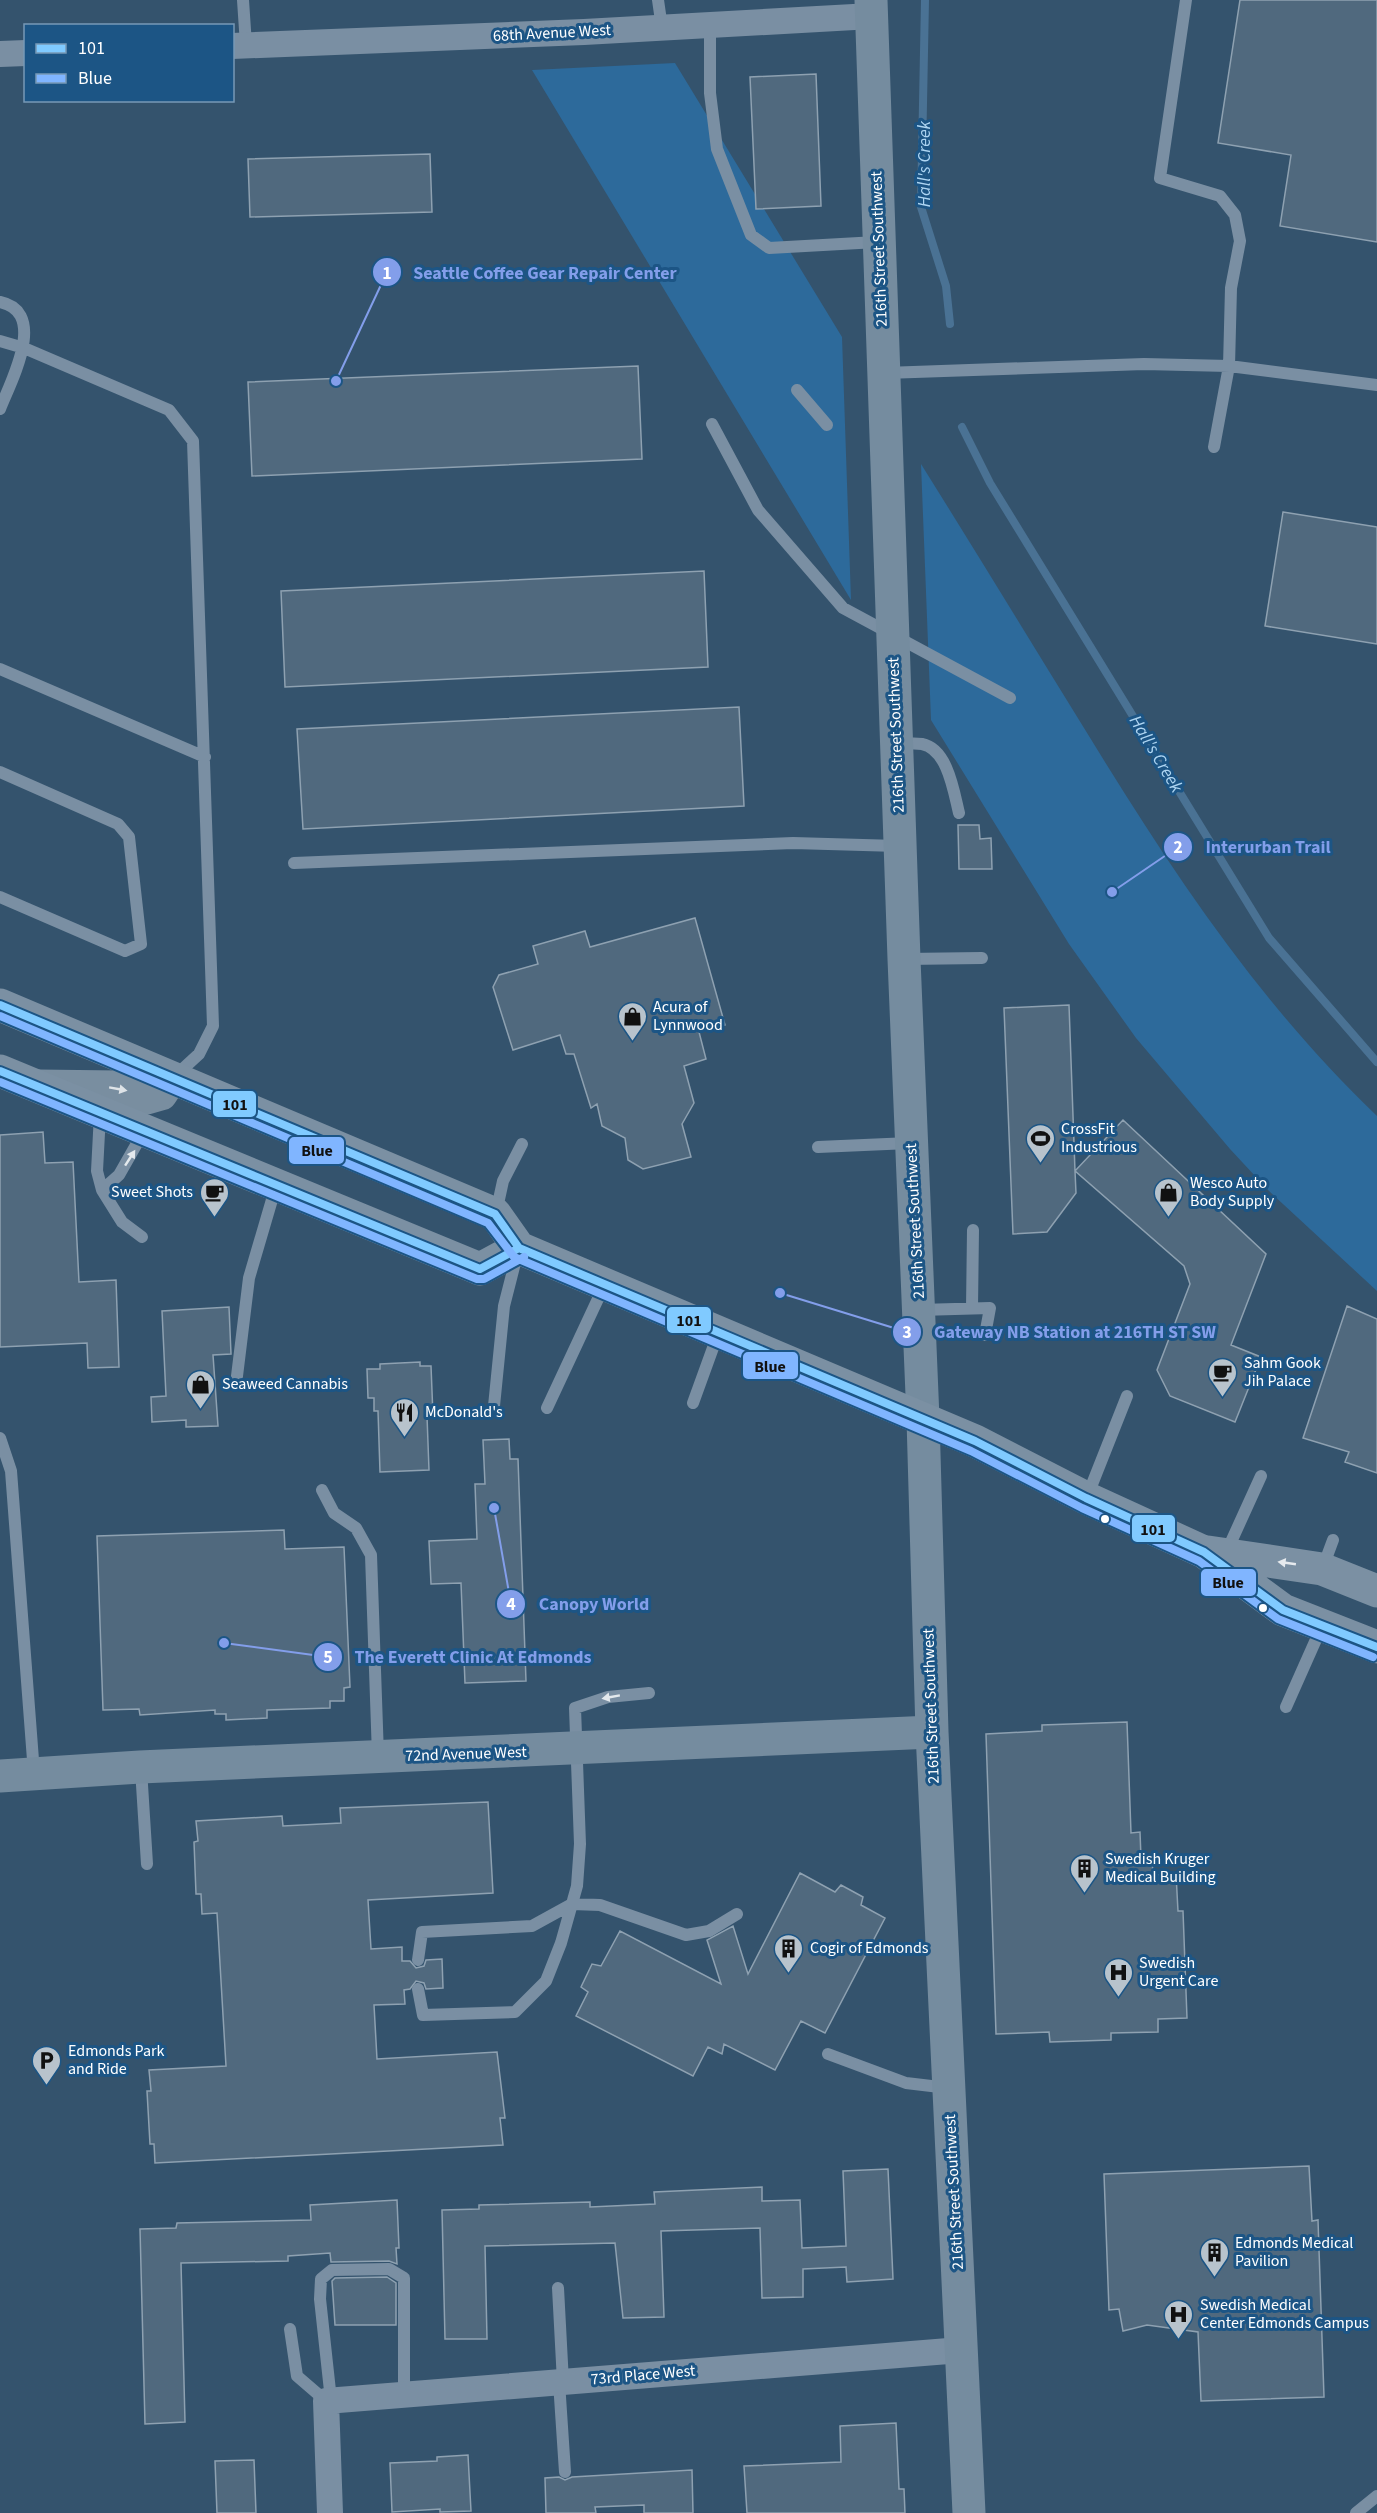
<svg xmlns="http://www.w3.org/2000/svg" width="1377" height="2513" font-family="'Source Sans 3',sans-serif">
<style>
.green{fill:#2d6a9b}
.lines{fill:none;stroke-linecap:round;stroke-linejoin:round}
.stream{stroke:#4a7294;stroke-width:8}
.building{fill:#50697e;stroke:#8ea1b1;stroke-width:1.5}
.lane{stroke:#7a8fa3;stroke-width:12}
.street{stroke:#7a8fa3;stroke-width:26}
.secondary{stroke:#758c9f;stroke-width:33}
.primary{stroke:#798ea0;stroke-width:33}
.highway{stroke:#7b90a3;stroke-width:33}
.bus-1-casing{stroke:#1c5585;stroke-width:12}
.bus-2-casing{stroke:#1c5585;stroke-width:12}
.bus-1{stroke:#80caff;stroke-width:8}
.bus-2{stroke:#80b5ff;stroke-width:8}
.oneway{fill:#dee3e7}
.oneway2{fill:#e4e9ed}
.oneway3{fill:#e5e9ed}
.bus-dot{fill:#fff;stroke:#1c5585;stroke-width:2}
.labels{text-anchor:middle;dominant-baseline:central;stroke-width:6;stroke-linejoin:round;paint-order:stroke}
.street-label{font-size:16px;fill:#fff;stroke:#1c5585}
.poi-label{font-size:16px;fill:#fff;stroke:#1c5585;text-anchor:start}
.water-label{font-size:18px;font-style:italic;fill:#aed5f2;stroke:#1c5585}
.leader{fill:none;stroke:#839eea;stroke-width:2}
.callout-dot{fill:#839eea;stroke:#1c5585;stroke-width:2}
.mark-label{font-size:18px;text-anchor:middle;font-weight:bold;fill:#fff}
.callout-label{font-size:18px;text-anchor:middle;font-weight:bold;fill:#839eea;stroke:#1c5585;stroke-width:6;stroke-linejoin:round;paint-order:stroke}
.line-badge{stroke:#1c5585;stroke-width:2}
.pale-badge-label{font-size:16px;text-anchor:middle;font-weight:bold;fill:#111}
</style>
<rect width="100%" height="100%" fill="#34536d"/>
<path class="green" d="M675,63L842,337L851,600L532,70Z
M921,464C973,547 1024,631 1076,715C1166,862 1252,996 1377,1116V1291L1269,1191L1230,1149L1136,1038L1069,944L931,720Z"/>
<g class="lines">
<path class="stream" d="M925,0L921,207L946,286L950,324
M962,427L990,483L1269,938L1377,1062"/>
</g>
<path class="building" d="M1240,0H1377V242L1280,226L1291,155L1218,143Z
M816,74L821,206L756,209L750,77Z
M430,154L432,212L250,217L248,159Z
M638,366L642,459L252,476L248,382Z
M1283,512L1377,527V644L1265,626Z
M704,571L708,667L285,687L281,591Z
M739,707L744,806L303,829L297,729Z
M958,825H979L980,839L991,838L992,869H959Z
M695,918L725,1025L699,1032L706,1059L684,1066L694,1103L682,1124L691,1157L643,1169L628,1160L625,1138L602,1126L597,1104L591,1108L574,1054H566L560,1035L513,1050L493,987L499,975L538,964L533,946L585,931L590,947Z
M1069,1005L1075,1171L1123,1120L1266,1254L1231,1345L1261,1357L1235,1422L1170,1396L1157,1370L1190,1284L1184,1266L1075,1171L1076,1193L1047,1232L1013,1234L1004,1008Z
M43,1132L45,1163L73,1162L79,1282L116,1280L119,1367L88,1368L87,1343L0,1347V1135Z
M1347,1306L1377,1319V1473L1345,1462L1349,1452L1303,1438Z
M229,1307L231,1354L213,1355L218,1426L186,1427V1420L152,1422L151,1397L166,1396L162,1311Z
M420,1362V1366H431L433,1416H427L429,1470L380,1472L378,1411H374V1398H368L367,1369H380V1364Z
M509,1439L510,1459H518L526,1681L465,1683L461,1583L431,1584L429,1541L477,1539L475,1484H485L483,1440Z
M284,1530L285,1549L344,1547L350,1687L344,1688V1701H330V1708L267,1710V1718L226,1720V1714H215V1710L140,1715L139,1709L103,1710L97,1536Z
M1127,1722L1131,1833L1140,1832L1141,1858L1152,1857L1153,1875L1176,1874L1178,1911H1183L1187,2018L1158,2019V2032L1111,2033V2040L1050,2042L1049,2032L996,2034L986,1734L1042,1731V1725Z
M488,1802L493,1893L368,1900L371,1949L402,1947V1961H410L416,1968L424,1966L426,1960L442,1959L443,1988L426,1989L424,1983L416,1981L410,1989L404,1990L405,2004L374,2005L377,2059L497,2052L505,2118H500L503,2145L155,2163L154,2144H150L147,2091H151L149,2070L226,2066L217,1913L202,1914L201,1894H196L194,1842L198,1841L196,1821L282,1816L283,1826L341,1823L340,1808Z
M800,1873L835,1892L841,1885L863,1897L861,1905L885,1918L825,2033L801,2021L775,2070L724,2044L722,2054L708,2047L693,2076L576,2016L588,1992L581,1987L592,1964L601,1966L620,1931L721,1984L707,1940L733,1926L748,1974Z
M1309,2166L1312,2221L1318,2220L1324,2397L1201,2401L1198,2332L1147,2325L1123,2331L1119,2309L1109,2310L1104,2174Z
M888,2169L893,2279L847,2282L846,2267L803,2269V2297L762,2298L760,2228L661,2231L664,2317L623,2318L615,2243L485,2246L487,2339H445L442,2210L479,2209V2205L590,2202V2207L655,2204L654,2192L762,2187V2201L800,2200L802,2248L846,2246L843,2171Z
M397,2200L399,2248H396L397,2264L389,2261L331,2262L330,2253L288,2256V2261L181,2263L185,2422L145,2424L140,2229L176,2228L177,2223L311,2220L310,2205Z
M387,2277L396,2283V2325H335L332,2281L335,2278Z
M896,2423L899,2489H904L905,2513H747L744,2466L841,2462L840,2426Z
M468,2455L471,2511L440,2512V2509L392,2512L390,2463L437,2461V2457Z
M254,2460L256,2513H217L215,2461Z
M692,2470L693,2513H644V2505L595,2507L596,2513H546L545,2478L559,2477L565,2480L572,2477Z"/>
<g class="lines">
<path class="lane" d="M243,0L246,45
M658,0L662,28
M1186,0L1160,178L1220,196L1235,215L1240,241L1231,288L1229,366L1214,447
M710,25V93L717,149L751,235L769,248L877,242
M0,302C49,312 10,383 0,409
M0,341L24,348L169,410L193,441L213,1026L199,1054L174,1077
M885,373L1144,364L1229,366L1377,385
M797,390L827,425
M712,424L758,510L843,608L1010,698
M0,669L205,757
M898,744C905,744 914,743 922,744C948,749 954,793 959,813
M0,772L118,824L129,837L141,944L125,951L0,897
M294,863L793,843L898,846
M905,959L982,958
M100,1114L97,1171L102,1190L119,1175L144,1131
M818,1147L910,1143
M102,1190L122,1222L142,1237
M496,1213L503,1181L522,1144
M972,1308L973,1230
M920,1310L990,1308L985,1335
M237,1376L249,1278L276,1186
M693,1403L718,1334
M494,1406L504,1306L517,1255
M547,1408L604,1286
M0,1438L11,1471L34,1773
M322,1490L334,1513L356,1528L371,1555L378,1756
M1087,1497L1127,1396
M1226,1553L1261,1476
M1323,1567L1333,1540
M1286,1707L1322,1626
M141,1769L147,1864
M418,1960L422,1932L532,1926L572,1904L600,1905L686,1935L709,1931L737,1914
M418,1989L423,2015L515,2012L546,1981L561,1943L577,1886L580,1844L575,1708L608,1697L649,1693
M828,2054L906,2083L948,2088
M558,2288L563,2382
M290,2329L297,2376L326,2401
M559,2382L565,2472
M331,2400L320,2299L321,2279L332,2270L389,2269L404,2278V2395
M1356,2513L1377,2496"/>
<path class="street" d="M232,46L584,32L872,16
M0,54L26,53
M330,2513L326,2401L961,2350"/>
<path class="secondary" d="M871,0L904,959L923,1419L932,1732L969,2513
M0,1776L140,1767L932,1732"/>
<path class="primary" d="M38,1086L118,1087L147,1098L161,1094L171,1079"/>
<path class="highway" d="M0,1005L495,1214L519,1248L975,1441L1086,1498L1204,1552L1283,1610L1377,1647
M0,1071L480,1269L519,1248
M1208,1552L1322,1569L1377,1591"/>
<defs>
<path id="bus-1" d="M0,1005L495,1214L519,1248L975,1441L1086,1498L1204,1552L1283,1610L1377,1647
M0,1071L480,1269L519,1248"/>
<path id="bus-2" d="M0,1016L488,1223L514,1257L971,1451L1082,1508L1199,1561L1278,1619L1373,1657
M0,1082L477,1279H484L524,1257"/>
</defs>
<use href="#bus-1" class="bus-1-casing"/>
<use href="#bus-2" class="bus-2-casing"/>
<use href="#bus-1" class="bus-1"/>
<use href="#bus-2" class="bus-2"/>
</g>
<defs><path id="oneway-solid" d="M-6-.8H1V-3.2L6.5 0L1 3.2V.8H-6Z" transform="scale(1.5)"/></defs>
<use class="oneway" href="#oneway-solid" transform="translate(118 1089) rotate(10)"/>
<g class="oneway2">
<use href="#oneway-solid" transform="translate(130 1158) rotate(-57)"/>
<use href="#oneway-solid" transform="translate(611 1697) rotate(170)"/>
</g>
<use class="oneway3" href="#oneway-solid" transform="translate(1287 1563) rotate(-172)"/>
<defs>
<symbol id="shop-pin" viewBox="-11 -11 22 30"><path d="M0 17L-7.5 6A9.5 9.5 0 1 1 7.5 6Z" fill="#b8c3cc" stroke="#1c5585"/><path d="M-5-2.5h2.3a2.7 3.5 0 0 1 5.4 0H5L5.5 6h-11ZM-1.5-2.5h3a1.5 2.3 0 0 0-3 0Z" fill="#111"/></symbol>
<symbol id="stadium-pin" viewBox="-11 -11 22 30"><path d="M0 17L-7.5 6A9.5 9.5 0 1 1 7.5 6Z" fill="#b8c3cc" stroke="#1c5585"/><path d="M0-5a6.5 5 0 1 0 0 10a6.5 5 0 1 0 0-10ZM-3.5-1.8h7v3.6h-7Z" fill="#111"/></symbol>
<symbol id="cafe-pin" viewBox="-11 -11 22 30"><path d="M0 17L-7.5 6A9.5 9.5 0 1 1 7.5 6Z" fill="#b8c3cc" stroke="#1c5585"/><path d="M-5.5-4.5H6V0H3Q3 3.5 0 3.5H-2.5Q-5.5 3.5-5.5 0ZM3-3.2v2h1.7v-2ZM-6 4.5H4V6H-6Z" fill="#111"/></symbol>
<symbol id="restaurant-pin" viewBox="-11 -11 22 30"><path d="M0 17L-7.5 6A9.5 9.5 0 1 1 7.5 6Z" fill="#b8c3cc" stroke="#1c5585"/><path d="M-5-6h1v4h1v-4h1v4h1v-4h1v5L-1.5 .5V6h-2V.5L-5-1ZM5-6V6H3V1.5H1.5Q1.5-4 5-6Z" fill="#111"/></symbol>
<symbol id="building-pin" viewBox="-11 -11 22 30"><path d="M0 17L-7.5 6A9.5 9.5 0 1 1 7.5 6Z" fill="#b8c3cc" stroke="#1c5585"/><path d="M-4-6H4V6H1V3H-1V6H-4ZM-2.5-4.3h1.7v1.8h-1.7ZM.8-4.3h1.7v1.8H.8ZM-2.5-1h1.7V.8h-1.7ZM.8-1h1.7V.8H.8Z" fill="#111"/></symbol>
<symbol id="hospital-pin" viewBox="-11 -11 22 30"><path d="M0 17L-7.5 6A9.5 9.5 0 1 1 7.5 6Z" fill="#b8c3cc" stroke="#1c5585"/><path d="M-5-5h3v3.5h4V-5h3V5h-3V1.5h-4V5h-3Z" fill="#111"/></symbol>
<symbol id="parking-pin" viewBox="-11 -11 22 30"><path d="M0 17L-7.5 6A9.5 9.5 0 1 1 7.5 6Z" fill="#b8c3cc" stroke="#1c5585"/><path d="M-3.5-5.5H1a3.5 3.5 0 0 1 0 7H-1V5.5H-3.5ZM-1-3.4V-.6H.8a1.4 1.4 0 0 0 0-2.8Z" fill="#111"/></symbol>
</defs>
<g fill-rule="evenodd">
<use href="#shop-pin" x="616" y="1000" width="33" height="45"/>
<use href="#stadium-pin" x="1024" y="1122" width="33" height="45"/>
<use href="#cafe-pin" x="198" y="1176" width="33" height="45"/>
<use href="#shop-pin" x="1152" y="1176" width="33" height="45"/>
<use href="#cafe-pin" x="1206" y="1356" width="33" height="45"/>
<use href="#shop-pin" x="184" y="1368" width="33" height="45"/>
<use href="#restaurant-pin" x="388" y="1396" width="33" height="45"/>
<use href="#building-pin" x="1068" y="1852" width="33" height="45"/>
<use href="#building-pin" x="772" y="1932" width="33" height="45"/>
<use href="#hospital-pin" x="1102" y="1956" width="33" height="45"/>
<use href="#parking-pin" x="30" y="2044" width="33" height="45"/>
<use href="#building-pin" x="1198" y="2236" width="33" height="45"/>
<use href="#hospital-pin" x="1162" y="2298" width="33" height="45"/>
</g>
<g class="bus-dot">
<circle cx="1105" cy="1519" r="5"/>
<circle cx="1263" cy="1608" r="5"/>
</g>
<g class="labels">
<g class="street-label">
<text transform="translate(552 33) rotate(-3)">68th Avenue West</text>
<text transform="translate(879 249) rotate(-92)">216th Street Southwest</text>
<text transform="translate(896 735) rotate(-92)">216th Street Southwest</text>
<text transform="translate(915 1221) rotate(-93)">216th Street Southwest</text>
<text transform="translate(931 1706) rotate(-92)">216th Street Southwest</text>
<text transform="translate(466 1754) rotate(-2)">72nd Avenue West</text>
<text transform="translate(954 2192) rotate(-93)">216th Street Southwest</text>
<text transform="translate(643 2375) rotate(-5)">73rd Place West</text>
</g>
<g class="poi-label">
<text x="653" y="1007">Acura of<tspan x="653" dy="18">Lynnwood</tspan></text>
<text x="1061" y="1129">CrossFit<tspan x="1061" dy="18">Industrious</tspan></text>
<text x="1190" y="1183">Wesco Auto<tspan x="1190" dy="18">Body Supply</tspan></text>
<text x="193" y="1192" text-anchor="end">Sweet Shots</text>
<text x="1244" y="1363">Sahm Gook<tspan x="1244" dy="18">Jih Palace</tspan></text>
<text x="222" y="1384">Seaweed Cannabis</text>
<text x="425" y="1412">McDonald's</text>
<text x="1105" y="1859">Swedish Kruger<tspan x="1105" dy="18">Medical Building</tspan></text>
<text x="810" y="1948">Cogir of Edmonds</text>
<text x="1139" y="1963">Swedish<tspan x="1139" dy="18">Urgent Care</tspan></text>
<text x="68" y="2051">Edmonds Park<tspan x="68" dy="18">and Ride</tspan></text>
<text x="1235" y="2243">Edmonds Medical<tspan x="1235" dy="18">Pavilion</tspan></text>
<text x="1200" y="2305">Swedish Medical<tspan x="1200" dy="18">Center Edmonds Campus</tspan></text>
</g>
<g class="water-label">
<text transform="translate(924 164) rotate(-90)">Hall's Creek</text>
<text transform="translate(1156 754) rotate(59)">Hall's Creek</text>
</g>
</g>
<path class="leader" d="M336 381L387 272M1112 892L1178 847M780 1293L907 1332M494 1508L511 1604M224 1643L328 1657"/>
<g class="callout-dot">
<circle cx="336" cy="381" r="6"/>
<circle cx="1112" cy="892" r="6"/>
<circle cx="780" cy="1293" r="6"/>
<circle cx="494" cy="1508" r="6"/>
<circle cx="224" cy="1643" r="6"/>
<circle cx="387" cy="272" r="15"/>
<circle cx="1178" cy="847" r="15"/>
<circle cx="907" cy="1332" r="15"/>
<circle cx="511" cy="1604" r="15"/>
<circle cx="328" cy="1657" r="15"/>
</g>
<g class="mark-label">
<text x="387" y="279">1</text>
<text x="1178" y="853">2</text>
<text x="907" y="1338">3</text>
<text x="511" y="1610">4</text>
<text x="328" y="1663">5</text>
</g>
<g class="callout-label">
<text x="545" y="279">Seattle Coffee Gear Repair Center</text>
<text x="1268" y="853">Interurban Trail</text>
<text x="1075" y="1338">Gateway NB Station at 216TH ST SW</text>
<text x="594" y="1610">Canopy World</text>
<text x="473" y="1663">The Everett Clinic At Edmonds</text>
</g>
<g class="line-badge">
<rect x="212" y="1090" width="45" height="28" rx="6" fill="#80caff"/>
<rect x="288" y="1136" width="57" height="29" rx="6" fill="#80b5ff"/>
<rect x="666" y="1306" width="46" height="28" rx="6" fill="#80caff"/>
<rect x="742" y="1351" width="57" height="29" rx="6" fill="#80b5ff"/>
<rect x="1131" y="1514" width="45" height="29" rx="6" fill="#80caff"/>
<rect x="1200" y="1568" width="57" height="29" rx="6" fill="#80b5ff"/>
</g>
<g class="pale-badge-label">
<text x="235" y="1110">101</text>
<text x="317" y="1156">Blue</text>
<text x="689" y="1326">101</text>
<text x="770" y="1372">Blue</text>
<text x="1153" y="1535">101</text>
<text x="1228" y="1588">Blue</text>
</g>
<rect x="24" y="24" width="210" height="78" fill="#1c5585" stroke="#7799b6" stroke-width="1.5"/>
<rect x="36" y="44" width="30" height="9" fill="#80caff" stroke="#7799b6" stroke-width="1.5"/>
<text x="78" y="54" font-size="18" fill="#ffffff">101</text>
<rect x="36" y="74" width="30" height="9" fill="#80b5ff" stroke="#7799b6" stroke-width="1.5"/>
<text x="78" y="84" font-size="18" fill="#ffffff">Blue</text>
</svg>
